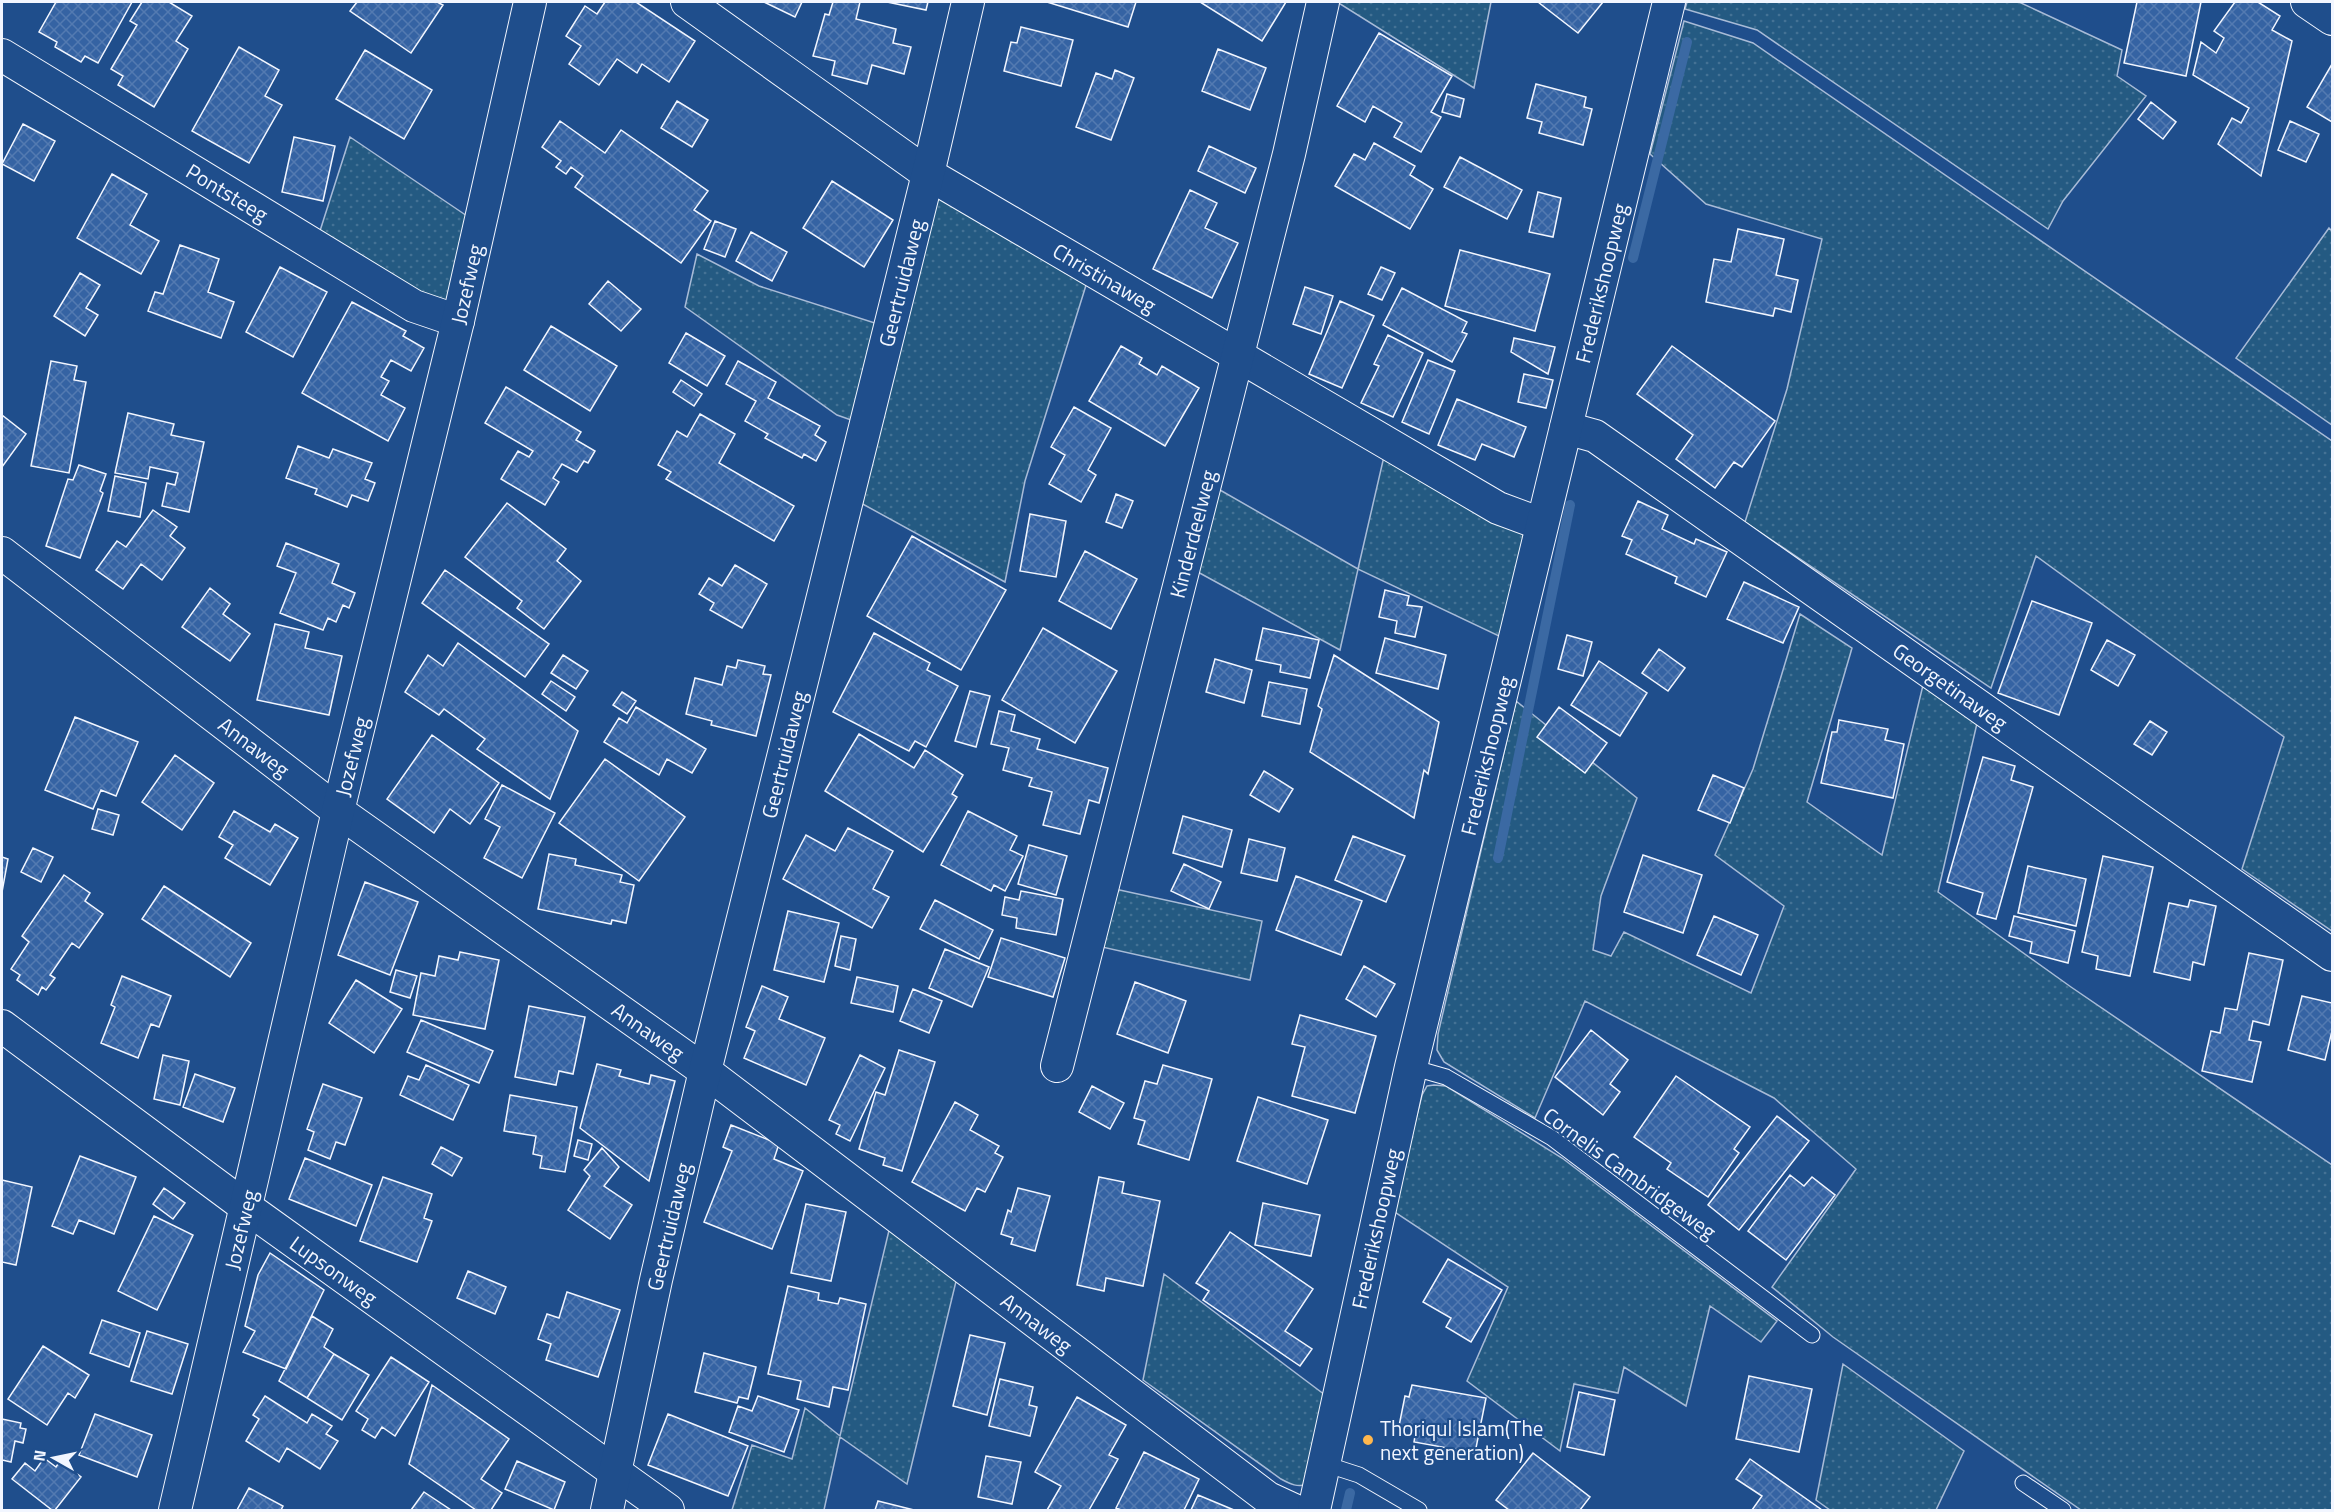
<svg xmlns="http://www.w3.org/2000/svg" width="2334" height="1512" font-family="'Titillium Web',sans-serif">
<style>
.grass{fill:url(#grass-dots);stroke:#a8bbd7;stroke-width:1.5}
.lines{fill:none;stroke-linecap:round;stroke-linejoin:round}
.stream{stroke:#3b69a3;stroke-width:10}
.building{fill:url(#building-cross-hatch);stroke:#f2f6ff;stroke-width:1.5}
.lane-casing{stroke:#f2f6ff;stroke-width:17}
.street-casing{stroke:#f2f6ff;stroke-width:34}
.lane{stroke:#1f4e8c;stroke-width:15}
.street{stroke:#1f4e8c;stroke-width:32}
.poi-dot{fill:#ffb74d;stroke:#1f4e8c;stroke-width:2}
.labels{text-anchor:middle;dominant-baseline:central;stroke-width:4.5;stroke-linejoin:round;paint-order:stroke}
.street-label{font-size:21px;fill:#f2f6ff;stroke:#1f4e8c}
.poi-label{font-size:21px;fill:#f2f6ff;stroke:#1f4e8c;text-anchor:start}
</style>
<defs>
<pattern id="grass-dots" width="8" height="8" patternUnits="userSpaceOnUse" patternTransform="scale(1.5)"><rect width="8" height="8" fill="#245a82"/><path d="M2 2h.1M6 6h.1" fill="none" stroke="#447295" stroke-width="1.8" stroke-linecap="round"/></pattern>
<pattern id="building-cross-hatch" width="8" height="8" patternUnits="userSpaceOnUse" patternTransform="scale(1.5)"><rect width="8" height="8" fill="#3563a3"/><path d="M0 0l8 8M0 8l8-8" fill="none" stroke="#537ab1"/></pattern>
</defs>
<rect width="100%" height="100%" fill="#1f4e8c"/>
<path class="grass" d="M1337,2H1491L1474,88Z
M1687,2H2019L2122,50L2117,76L2146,96L2063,201L2048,229L1757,30L1685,9Z
M1684,21L1753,43L2332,441V931L2242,869L2284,737L2036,556L1991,688L1745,522L1787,389L1822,239L1706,204L1650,154Z
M350,137L470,218L452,293L445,302L433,304L319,234Z
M941,196L1087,282L1025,481L1005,582L859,502L934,204Z
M2329,228L2332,231V425L2236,358Z
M697,254L759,286L878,324L854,421L837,415L685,307Z
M1385,452L1517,526L1523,535L1525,544L1501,637L1358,569L1340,650L1196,571L1213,486L1358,569Z
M1800,614L1852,648L1807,802L1882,855L1924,681L1978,719L1938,892L2071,987L2332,1165V1510H2081L1833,1337L1772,1287L1856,1169L1774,1098L1585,1001L1535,1118L1444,1062L1437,1050L1438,1034L1516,701L1637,798L1601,896L1593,950L1611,956L1624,932L1751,993L1784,906L1715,855L1753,769Z
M1115,889L1262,921L1250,980L1102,947Z
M1434,1085L1446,1086L1562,1158L1777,1321L1761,1342L1710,1306L1686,1406L1624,1367L1618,1393L1574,1384L1560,1451L1467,1381L1508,1287L1393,1211L1422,1095L1427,1086Z
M891,1222L959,1269L907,1484L840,1437L824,1510H732L752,1445L792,1459L805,1408L840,1436Z
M1164,1274L1329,1398L1308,1484C1298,1488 1290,1484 1281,1479L1143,1380Z
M1843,1364L1964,1451L1936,1510H1830L1816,1500Z"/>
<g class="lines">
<path class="stream" d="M1633,258L1687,42
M1498,858L1570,505
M1346,1510L1350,1493"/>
</g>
<path class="building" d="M56,2H132L98,63L85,56L81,62L55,47L57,42L39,32Z
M142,2H169L192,16L176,41L188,49L154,107L118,85L123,76L111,69L137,25L130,21Z
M357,2H437L443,5L411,53L350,11Z
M605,2H636L695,41L669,82L642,64L637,73L617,59L599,85L569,64L581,46L566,36L585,6L597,14Z
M764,2H802L795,17Z
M833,2H860L856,19L896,29L893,43L911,47L904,74L872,65L867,84L832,75L835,61L813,56L825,14L829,15Z
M887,2H928L926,10Z
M1047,2H1136L1128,27Z
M1200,2H1286L1262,41Z
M1538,2H1603L1578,33Z
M2137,2H2201L2186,76L2124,63Z
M2235,2H2258L2280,16L2272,30L2292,41L2261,176L2218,144L2232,118L2241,123L2249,108L2193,75L2201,42L2216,53L2224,38L2214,31Z
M1021,27L1073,40L1061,86L1004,71L1011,42L1017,43Z
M1379,33L1452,76L1431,112L1441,117L1421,152L1394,137L1402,123L1373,106L1365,122L1337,106Z
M239,47L279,70L265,96L282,105L249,163L192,131Z
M1218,49L1266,68L1250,110L1202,91Z
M365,50L432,90L404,139L336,99Z
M2332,64V122L2307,107Z
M1115,70L1134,78L1111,140L1076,127L1096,73L1112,79Z
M1536,84L1586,97L1584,107L1592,109L1583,145L1539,133L1542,122L1527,118Z
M1447,94L1464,99L1460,117L1442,112Z
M677,101L708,120L692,147L661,128Z
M2151,102L2176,122L2163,139L2138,119Z
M560,121L605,153L621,130L708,191L694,210L711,221L681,263L575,187L583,176L571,167L566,174L556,167L561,161L542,147Z
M2290,121L2319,134L2306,162L2278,150Z
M23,124L55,141L34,181L2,164Z
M294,137L335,146L323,201L282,192Z
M1374,143L1415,166L1410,175L1433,189L1410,229L1335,186L1354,154L1365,160Z
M1209,146L1256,168L1245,193L1198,171Z
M1460,157L1522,190L1507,219L1444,187Z
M112,174L147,194L130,225L159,241L141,274L77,238Z
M832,181L893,220L864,267L803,228Z
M1190,190L1217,203L1205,228L1238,243L1212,298L1153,269Z
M1538,192L1561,198L1553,237L1529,232Z
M715,221L736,229L725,257L704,249Z
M1738,229L1784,239L1776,275L1798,280L1791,312L1775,308L1773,316L1706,302L1714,259L1731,262Z
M751,232L787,252L772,281L736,261Z
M180,245L219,259L208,292L234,302L221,338L148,311L155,292L163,294Z
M1460,250L1550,274L1535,331L1445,306Z
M280,267L327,292L293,357L246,332Z
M1381,267L1395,273L1382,300L1368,294Z
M80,273L100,285L86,308L98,315L85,336L54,316Z
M608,281L641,309L621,331L589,304Z
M1305,287L1333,296L1321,334L1293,324Z
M1402,288L1467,322L1462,332L1467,334L1452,362L1383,325Z
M1340,301L1374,316L1342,388L1309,374Z
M352,302L406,331L403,336L424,348L411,371L391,360L381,377L389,381L381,395L405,408L388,441L302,393Z
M551,326L617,366L590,411L524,370Z
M686,333L725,356L707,386L669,363Z
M1388,335L1423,353L1393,417L1361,403L1379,366L1374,364Z
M1514,338L1555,347L1548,374L1511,352Z
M1121,346L1142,358L1139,364L1157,375L1162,366L1199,388L1165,446L1089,401Z
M1672,346L1775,421L1742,467L1734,462L1715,488L1676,459L1693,435L1637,394Z
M1428,360L1455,371L1429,434L1402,422Z
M51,361L77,366L74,380L86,382L69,473L31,466Z
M738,361L776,382L768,398L820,426L815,435L826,442L816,461L804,454L802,458L765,438L768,434L745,421L756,401L726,384Z
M1524,374L1553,380L1546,408L1518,402Z
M681,380L702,394L694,406L673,392Z
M506,387L581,432L576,440L595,451L588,463L584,461L577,472L562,464L553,478L559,482L545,505L501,479L518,451L529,457L533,451L485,423Z
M1457,399L1526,427L1514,457L1482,444L1475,460L1438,445Z
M1074,407L1111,428L1088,470L1096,475L1081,502L1049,484L1065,455L1051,447Z
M128,413L174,424L171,435L204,442L189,512L162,506L167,483L175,485L178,473L150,467L148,479L115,473Z
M700,414L735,434L719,463L794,506L774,541L666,479L671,472L658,465L677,431L687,437Z
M2,415L26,434L2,467Z
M298,446L329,458L333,449L372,463L365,479L375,483L368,501L352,495L347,507L315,494L317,489L286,478Z
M79,465L106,474L100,491L103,493L80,558L46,546L68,479L73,480Z
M115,476L146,483L140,517L108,511Z
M1116,494L1133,501L1122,528L1106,522Z
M1638,501L1668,515L1662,529L1694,544L1696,539L1727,552L1706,597L1675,583L1677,577L1626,554L1632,540L1622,536Z
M507,503L566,549L557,561L581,581L544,629L517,608L522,601L465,557Z
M153,510L177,527L170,536L185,548L162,580L141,564L123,589L96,570L117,541L126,547Z
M1030,514L1066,521L1056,577L1020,571Z
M912,536L1006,590L961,670L867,616Z
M286,543L339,564L332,583L355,593L349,608L343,605L336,622L328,618L323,630L280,613L296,573L277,566Z
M1085,551L1137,579L1111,629L1059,601Z
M735,565L767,584L742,628L710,610L714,603L699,594L709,578L722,586Z
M445,570L549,644L525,677L422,603Z
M1744,582L1799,607L1783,643L1727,619Z
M210,588L230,604L223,614L250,634L230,661L182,627Z
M1385,590L1409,596L1407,605L1422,607L1415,637L1395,633L1397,621L1379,617Z
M2032,601L2092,623L2059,715L1998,693Z
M275,624L309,632L305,648L342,656L329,715L257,700Z
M1043,628L1117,671L1075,743L1002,700Z
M1263,628L1319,640L1310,678L1280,672L1281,665L1256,660Z
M874,633L930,663L927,670L958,686L926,747L915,741L909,751L833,712Z
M1567,635L1592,642L1583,676L1558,669Z
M1385,638L1446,655L1438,689L1376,673Z
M2107,640L2135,655L2118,686L2091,670Z
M458,643L578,731L550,799L477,749L485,739L444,709L439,715L405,692L428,655L443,666Z
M1659,649L1685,668L1668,691L1642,673Z
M563,655L588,671L576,689L551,673Z
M1334,655L1439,722L1428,774L1424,770L1414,818L1310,752L1322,709L1318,706Z
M1215,659L1252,670L1244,703L1206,692Z
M738,660L765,666L763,674L771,675L756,736L711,725L712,721L686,714L695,678L722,685L727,666L736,668Z
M1599,661L1647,693L1620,736L1571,705Z
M551,681L575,697L566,711L542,694Z
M1269,682L1307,689L1300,724L1262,716Z
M970,691L990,696L976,747L955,741Z
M622,692L636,701L627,714L613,705Z
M636,707L706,749L692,773L667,759L659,775L604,742L619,718L627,723Z
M1559,707L1607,743L1585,773L1537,737Z
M999,711L1015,715L1011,731L1040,739L1037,749L1108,768L1099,803L1089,800L1080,834L1043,825L1052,792L1029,786L1032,778L1003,770L1009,748L991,744Z
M75,717L138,742L116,796L101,790L93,809L45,790Z
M1839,720L1888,729L1885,740L1904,744L1893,798L1821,783L1832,732H1837Z
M2150,721L2167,732L2152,755L2134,744Z
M859,734L914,768L925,750L963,775L952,794L957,797L923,852L825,791Z
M432,735L499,783L470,824L450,809L434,833L387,799Z
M175,755L214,783L182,830L142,802Z
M1983,757L2015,766L2011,780L2033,787L1996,919L1977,914L1983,893L1947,882Z
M605,759L685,817L639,881L559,823Z
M1264,771L1293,789L1279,812L1250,795Z
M1713,775L1744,788L1730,823L1698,810Z
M502,785L555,813L522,878L484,858L500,827L485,819Z
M98,809L119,815L113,835L92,829Z
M234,811L270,832L275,824L298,838L270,885L225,858L233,845L219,837Z
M968,811L1017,836L1010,850L1023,856L1005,891L994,885L991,891L941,865Z
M1183,816L1232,830L1222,867L1173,853Z
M848,828L893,851L873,889L889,897L872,928L783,879L806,835L835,851Z
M1353,836L1405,856L1386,902L1335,880Z
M1249,839L1285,848L1277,881L1241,873Z
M1029,845L1067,856L1056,895L1018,884Z
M33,848L53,857L41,882L21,872Z
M549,854L576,859L575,865L622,875L620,882L634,885L626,923L612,920L611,924L538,909Z
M1643,855L1702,875L1683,933L1624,912Z
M2103,856L2153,867L2130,976L2096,969L2098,956L2082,952Z
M2,857L8,859L2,892Z
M1184,864L1221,882L1209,909L1171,891Z
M2028,866L2086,879L2076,926L2018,913Z
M64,875L90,893L85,901L103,914L79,948L72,943L50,975L55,978L46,990L42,987L38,995L17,980L20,975L11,969L29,942L22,936Z
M1296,876L1362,901L1341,955L1276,930Z
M365,882L418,902L390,975L338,955Z
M164,886L251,943L230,977L142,919Z
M1021,891L1063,899L1056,935L1016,928L1017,918L1002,915L1005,897L1019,900Z
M935,900L993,930L979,959L920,929Z
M2190,900L2216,906L2204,965L2193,962L2190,980L2154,972L2169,903L2188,907Z
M788,911L839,923L824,982L774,970Z
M1714,916L1758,935L1741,975L1697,955Z
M2014,916L2075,931L2068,963L2030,953L2032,942L2009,936Z
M841,936L856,939L850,970L835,966Z
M1001,938L1065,958L1053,997L988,977Z
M945,949L989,967L972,1007L929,988Z
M460,952L499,960L485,1029L413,1015L421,973L435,976L439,956L458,960Z
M2249,953L2283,960L2269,1025L2253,1021L2249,1040L2261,1042L2252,1082L2202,1071L2211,1031L2220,1033L2225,1008L2237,1010Z
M1364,966L1395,984L1376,1017L1346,999Z
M396,970L417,976L410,998L390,992Z
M122,976L171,996L159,1027L151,1024L138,1058L101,1043L115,1007L111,1005Z
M857,977L898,986L893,1012L851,1003Z
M356,980L402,1009L374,1053L329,1023Z
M1135,982L1186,1001L1168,1053L1117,1034Z
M762,986L788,997L779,1019L825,1038L806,1085L744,1058L755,1031L746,1027Z
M913,989L942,1001L929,1033L900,1021Z
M2302,996L2332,1003V1031L2325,1060L2288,1050Z
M529,1006L585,1017L573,1074L559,1071L556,1085L515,1077Z
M1300,1015L1376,1036L1355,1113L1292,1096L1305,1047L1292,1044Z
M421,1020L493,1051L479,1083L407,1052Z
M1591,1030L1628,1060L1610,1084L1620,1092L1603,1115L1555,1077Z
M899,1050L935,1062L902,1171L883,1165L885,1158L859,1149L876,1092L885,1095Z
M163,1055L189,1061L180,1105L154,1099Z
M860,1055L885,1068L850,1141L836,1134L840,1125L829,1120Z
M597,1064L621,1070L619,1076L649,1084L651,1075L675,1081L649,1181L580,1128Z
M426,1065L469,1085L453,1120L400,1095L408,1076L419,1080Z
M1163,1065L1212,1079L1189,1160L1138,1144L1145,1121L1134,1118L1145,1081L1157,1084Z
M195,1074L235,1088L223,1122L183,1107Z
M1676,1076L1750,1127L1734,1149L1739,1153L1708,1197L1667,1169L1671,1163L1634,1137Z
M323,1084L362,1098L345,1145L336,1142L330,1159L308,1150L314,1132L307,1129Z
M1092,1086L1124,1103L1110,1129L1079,1112Z
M510,1095L577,1107L565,1172L540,1168L542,1156L533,1154L536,1136L504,1131Z
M1258,1097L1328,1120L1307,1184L1237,1161Z
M955,1102L978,1115L970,1130L999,1146L995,1153L1003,1157L985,1192L977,1188L965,1211L912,1182Z
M1777,1116L1809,1141L1739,1230L1708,1205Z
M731,1125L779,1144L774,1159L803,1171L772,1249L704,1222L732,1151L723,1147Z
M578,1140L592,1144L588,1160L574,1156Z
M441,1147L462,1158L452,1176L432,1164Z
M602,1148L619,1167L604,1186L632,1205L610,1239L568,1210L590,1176L584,1170Z
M80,1156L136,1177L114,1234L79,1220L73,1234L52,1226Z
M305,1158L372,1185L356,1226L289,1199Z
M1790,1175L1804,1186L1812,1177L1835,1195L1786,1260L1748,1231Z
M383,1177L432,1194L424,1218L432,1221L417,1262L360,1241Z
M1099,1177L1124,1182L1122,1193L1160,1201L1143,1286L1106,1278L1104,1291L1077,1285Z
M2,1180L32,1187L16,1265L2,1262Z
M164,1188L185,1203L173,1219L153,1204Z
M1018,1188L1050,1196L1035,1251L1011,1244L1013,1238L1001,1234L1008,1210L1011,1212Z
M1263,1203L1320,1215L1311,1256L1255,1245Z
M806,1204L846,1212L831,1281L791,1273Z
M154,1216L193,1235L157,1310L118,1291Z
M1230,1232L1313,1289L1285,1331L1312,1349L1300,1366L1203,1300L1209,1291L1196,1283Z
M270,1253L324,1290L286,1369L243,1352L255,1331L245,1326L258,1275Z
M1448,1259L1502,1290L1471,1342L1446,1327L1451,1318L1423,1302Z
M468,1271L506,1287L495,1314L457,1298Z
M788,1286L819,1293L818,1300L838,1304L840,1298L866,1304L848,1390L833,1387L829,1407L797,1399L801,1381L768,1374Z
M567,1292L620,1310L598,1377L546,1360L551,1344L538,1339L547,1314L559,1318Z
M312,1316L333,1329L324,1347L334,1354L307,1398L279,1381Z
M102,1320L140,1333L129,1367L90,1353Z
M147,1331L188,1344L172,1394L131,1381Z
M970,1335L1005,1343L987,1415L953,1406Z
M43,1346L89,1375L75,1398L68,1393L47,1425L8,1399Z
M704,1353L756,1367L748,1399L739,1397L737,1403L695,1392Z
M334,1354L369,1375L342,1420L307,1398Z
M391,1357L429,1382L395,1436L382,1427L375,1438L362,1430L368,1419L356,1411Z
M1749,1376L1812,1389L1799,1452L1736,1439Z
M1000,1379L1033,1387L1029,1405L1037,1407L1030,1436L989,1426Z
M432,1385L509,1439L481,1479L502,1493L491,1510H476L409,1464Z
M1412,1385L1486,1398L1475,1453L1414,1442L1416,1430L1399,1426L1405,1396L1409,1397Z
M1579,1392L1615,1400L1604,1455L1567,1447Z
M265,1396L307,1423L312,1414L332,1426L326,1434L338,1441L320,1469L287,1448L279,1462L246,1441L259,1419L253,1415Z
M758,1396L799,1410L784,1452L729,1432L738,1406L752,1411Z
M1077,1397L1126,1425L1109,1455L1118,1459L1089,1510H1047L1061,1486L1035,1472Z
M95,1414L152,1435L137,1477L79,1455Z
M668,1414L748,1446L728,1496L648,1465Z
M2,1419L21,1423L20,1428L26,1429L23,1443L15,1441L11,1462L2,1460Z
M1144,1452L1199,1479L1184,1510H1121L1116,1508Z
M1533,1453L1590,1497L1580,1510H1509L1496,1500Z
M986,1456L1021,1462L1012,1504L978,1497Z
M44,1458L56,1467L60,1461L81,1477L55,1510H52L12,1479L25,1463L35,1471Z
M1750,1459L1822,1510H1752L1762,1496L1736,1479Z
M517,1461L565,1482L554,1510L505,1489Z
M249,1488L283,1506L281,1510H237Z
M424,1492L451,1510H411Z
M1198,1495L1234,1510H1191Z
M878,1501L914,1510H875Z"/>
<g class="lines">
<defs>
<path id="lane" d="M1411,1067L1446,1077L1552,1138L1812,1335
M1325,1464L1359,1475L1419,1510
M2023,1483L2063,1510"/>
<g id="street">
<path id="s1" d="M687,2L928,174L1498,508L1541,524"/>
<path d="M2307,2L2332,19"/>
<path id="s2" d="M2,55L414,306L458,321"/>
<path id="s3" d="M1566,428L1595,436L2332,955"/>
<path id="s4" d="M2,553L338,811L705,1071L1268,1498L1294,1510"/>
<path id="s5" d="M2,1026L246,1207L668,1510"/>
<path id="s6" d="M1057,1066L1289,154L1323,2"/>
<path id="s7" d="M175,1510L338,811L458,321L530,2"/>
<path id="s8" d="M607,1510L656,1280L705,1071L928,174L968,2"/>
<path id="s9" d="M1314,1510L1411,1067L1669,2"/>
</g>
</defs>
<use href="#lane" class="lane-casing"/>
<use href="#street" class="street-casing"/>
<use href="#lane" class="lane"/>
<use href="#street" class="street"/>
</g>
<circle class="poi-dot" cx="1368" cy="1440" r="6"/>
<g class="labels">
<g class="street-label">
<text stroke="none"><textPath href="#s2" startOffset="264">Pontsteeg</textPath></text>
<text stroke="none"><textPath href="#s1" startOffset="501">Christinaweg</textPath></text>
<text stroke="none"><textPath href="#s8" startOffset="1262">Geertruidaweg</textPath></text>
<text stroke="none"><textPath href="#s9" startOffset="1260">Frederikshoopweg</textPath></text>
<text stroke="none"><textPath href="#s7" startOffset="1260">Jozefweg</textPath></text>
<text stroke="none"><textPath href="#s6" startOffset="549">Kinderdeelweg</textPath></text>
<text stroke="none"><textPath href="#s3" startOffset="465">Georgetinaweg</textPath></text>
<text stroke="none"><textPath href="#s4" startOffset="318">Annaweg</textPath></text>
<text stroke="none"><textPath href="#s8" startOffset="776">Geertruidaweg</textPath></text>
<text stroke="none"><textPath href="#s9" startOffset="774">Frederikshoopweg</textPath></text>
<text stroke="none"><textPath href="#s7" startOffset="774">Jozefweg</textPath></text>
<text stroke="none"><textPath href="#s4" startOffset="804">Annaweg</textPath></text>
<text transform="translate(1630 1173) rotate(36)">Cornelis Cambridgeweg</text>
<text stroke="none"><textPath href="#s8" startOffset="290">Geertruidaweg</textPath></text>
<text stroke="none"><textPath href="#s9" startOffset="288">Frederikshoopweg</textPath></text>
<text stroke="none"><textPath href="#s7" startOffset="288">Jozefweg</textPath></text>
<text stroke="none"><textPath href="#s5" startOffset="412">Lupsonweg</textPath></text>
<text stroke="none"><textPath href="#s4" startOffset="1290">Annaweg</textPath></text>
</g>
<g class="poi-label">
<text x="1380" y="1428">Thoriqul Islam(The<tspan x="1380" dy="24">next generation)</tspan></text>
</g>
</g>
<rect width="2334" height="1512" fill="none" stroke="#f2f6ff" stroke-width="6"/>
<g transform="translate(54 1458) rotate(279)" stroke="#1f4e8c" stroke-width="4.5" paint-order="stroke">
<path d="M0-4.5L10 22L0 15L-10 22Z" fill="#f2f6ff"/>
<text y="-9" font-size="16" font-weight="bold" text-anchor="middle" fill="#f2f6ff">N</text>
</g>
</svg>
